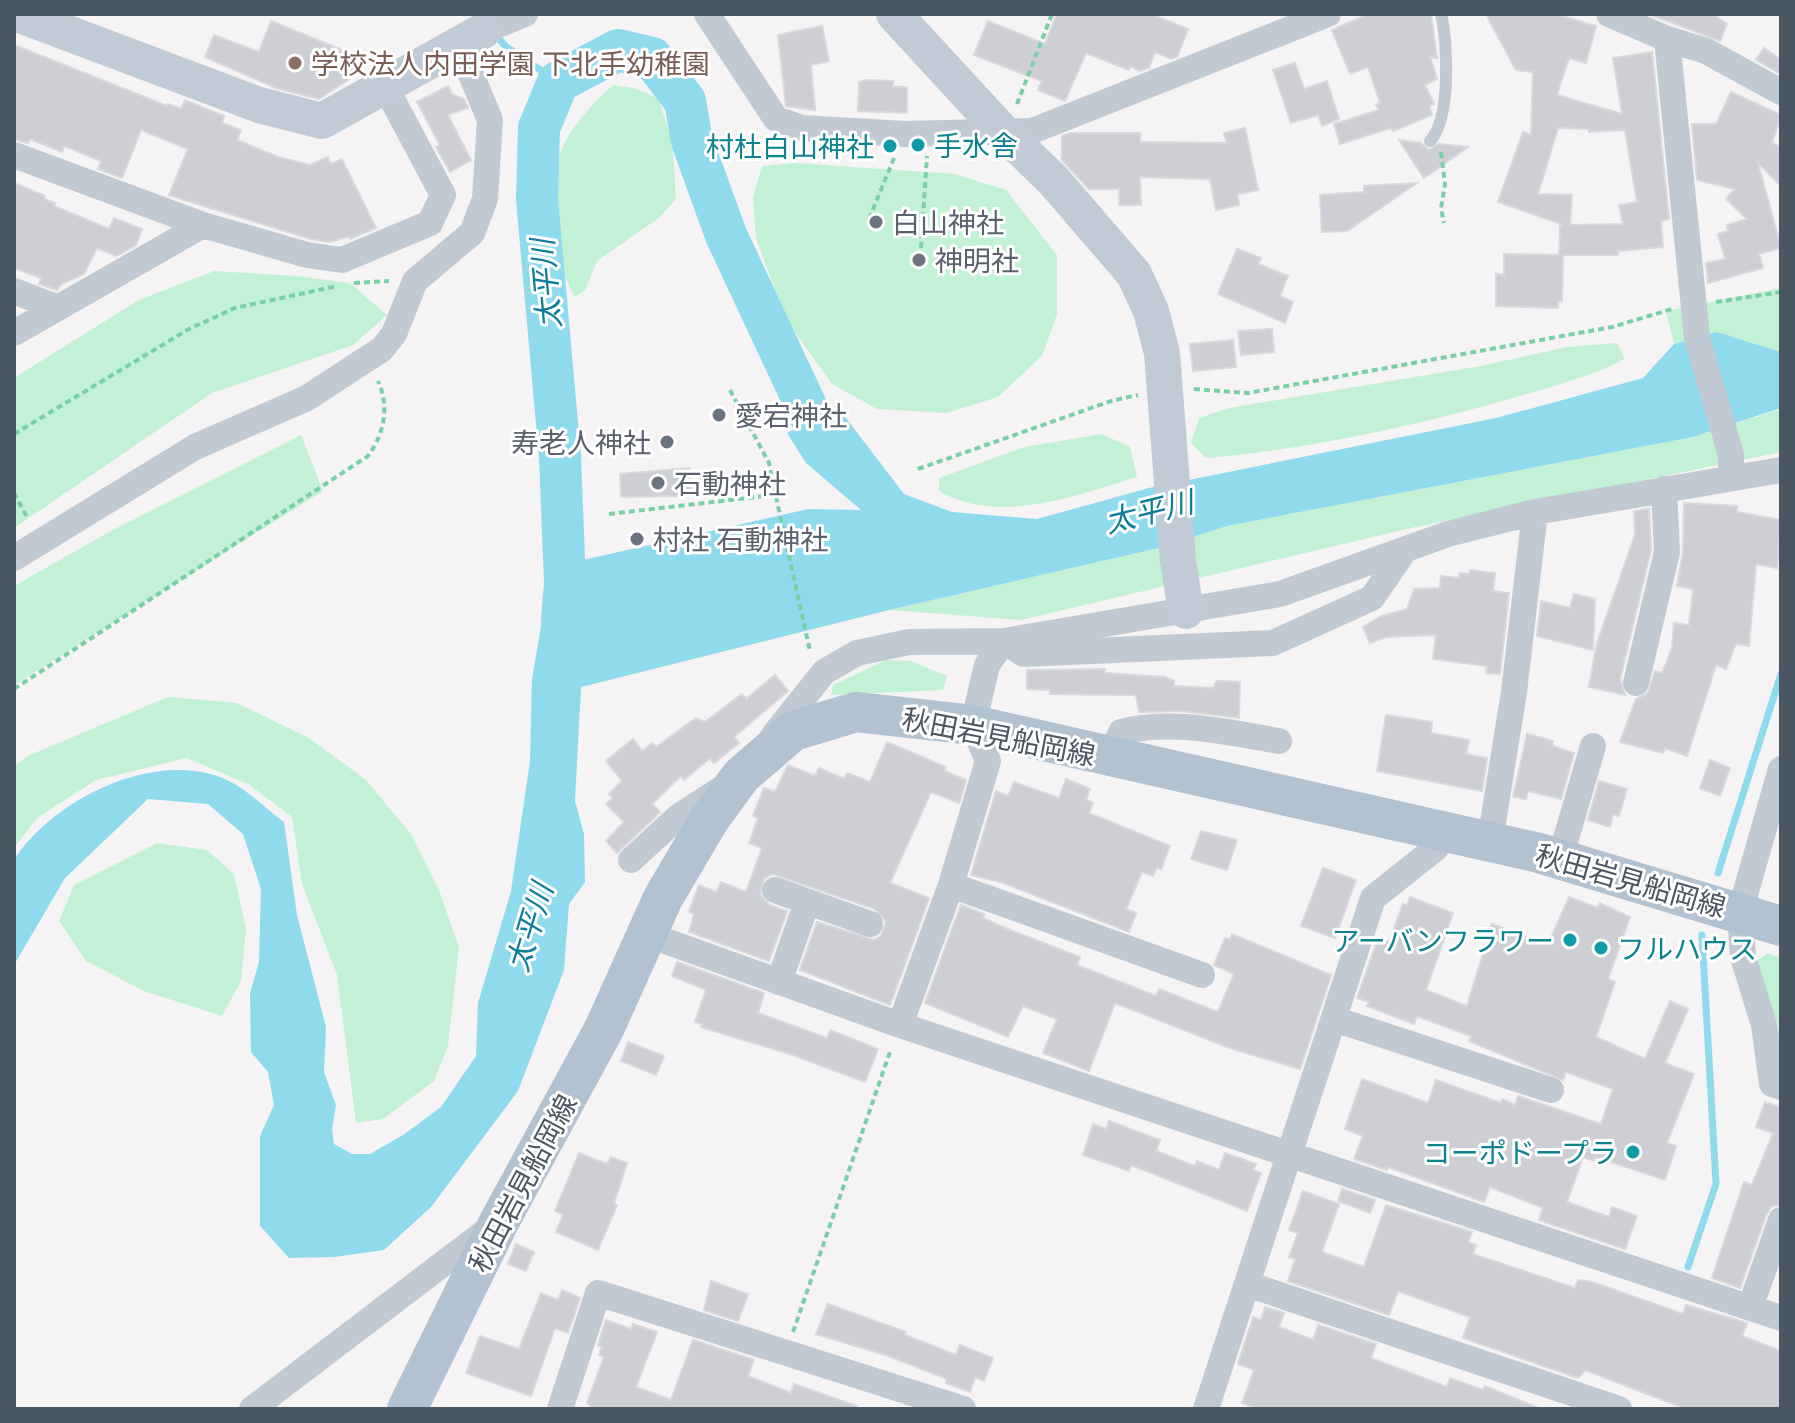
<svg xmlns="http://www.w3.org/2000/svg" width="1795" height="1423" font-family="'Open Sans','Noto Sans JP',sans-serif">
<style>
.green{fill:#c3f1d5}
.water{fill:#90daee}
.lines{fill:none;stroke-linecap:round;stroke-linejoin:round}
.stream{stroke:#90daee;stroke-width:7}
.river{stroke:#90daee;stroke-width:42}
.building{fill:#cdcfd5;stroke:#d7d9de;stroke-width:2;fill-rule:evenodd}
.path{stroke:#7ad0a6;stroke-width:4;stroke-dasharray:6 4;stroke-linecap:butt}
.lane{stroke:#c1cad2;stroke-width:12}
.street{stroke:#c1cad2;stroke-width:26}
.secondary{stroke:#c1cbd6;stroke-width:36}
.primary{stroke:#b3c2d1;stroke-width:40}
.education-dot{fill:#8d6e63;stroke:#fff;stroke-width:3}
.culture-dot{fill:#0f9aa8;stroke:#fff;stroke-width:3}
.worship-dot{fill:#6b7280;stroke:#fff;stroke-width:3}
.labels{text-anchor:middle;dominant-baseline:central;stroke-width:6;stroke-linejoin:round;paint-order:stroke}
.education-label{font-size:28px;fill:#785e54;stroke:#fff;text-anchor:start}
.culture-label{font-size:28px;fill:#0d838f;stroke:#fff;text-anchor:end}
.worship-label{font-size:28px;fill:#5b616d;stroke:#fff;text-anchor:start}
.street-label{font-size:28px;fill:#4a5661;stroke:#fff}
.water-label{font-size:30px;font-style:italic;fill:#0c7c9b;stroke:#fff}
</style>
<rect width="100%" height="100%" fill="#f5f3f3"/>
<path class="green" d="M613,85L634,88L658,98L672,140L676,199L659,218L597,261L585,290L575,297C565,281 562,263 558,244C541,173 559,134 613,85Z
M795,163L955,174L1006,190L1057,255V314L1042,356L998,397L947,413L877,409L832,384L785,318L756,238L753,197L762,166Z
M214,271L296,276L350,283L387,315L353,345L212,393L14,528V378L139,300Z
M1781,288V352L1717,332L1674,344L1666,311Z
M1617,343L1625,359C1590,377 1553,386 1516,397C1416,426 1310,449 1206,458L1191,443L1199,418L1229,408L1481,366L1567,347Z
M1781,409V452L1411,528L1021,620L889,610L1159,548L1227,526L1693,437Z
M1102,434L1130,447L1137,477C1078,495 997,526 939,491V478L1024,447Z
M301,435L323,491L14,685V586L109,532Z
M886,660L911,661L947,676L943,690L831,695L833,685Z
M168,697L237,703L309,738L366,780L411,834L439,890L459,948L448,1046L434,1081L383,1119L356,1123L337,975L302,884L292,817L248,784L187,758L96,780L37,818L14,848V766L30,755Z
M157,843L207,850L234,874L246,929L241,981L222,1016L144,991L86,961L59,921L74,885Z
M1767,953L1781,958V1066L1777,1058L1778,1025L1754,964Z"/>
<path class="water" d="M1717,332L1781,352V408L1693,437L1227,526L1159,548L889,610L581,687L575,801L584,834L585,882L569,904L564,970L518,1091L431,1207L384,1250L334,1257L289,1258L260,1226V1136L274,1105L268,1072L251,1052L250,993L259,962L261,889L243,834L208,804L148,799L65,878L14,965V860C54,798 159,747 229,781C249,791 267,810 284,822L297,915L326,1027L324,1072L336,1105L332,1129L334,1144L352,1154H370L403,1135L441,1107L476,1056L478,1003L511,891L530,761L532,679L552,562L583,560L808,509L861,510L806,463L787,433L836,405L904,494L952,512L1037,519L1149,488L1496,418L1643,378L1674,344Z"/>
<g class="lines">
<path class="stream" d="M494,32L505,46L558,82
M1718,873L1781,674
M1688,1267L1716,1184L1702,935"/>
<path class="river" d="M562,619L565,583L560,457L537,199L539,128L558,82L618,50L652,58L685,101L692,141L726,235L812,419L842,464"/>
</g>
<path class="building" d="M1057,14H1151L1188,29L1177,57L1171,59L1155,52L1149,68L1140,71L1130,66L1129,70L1086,53L1065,101L1038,90L1042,81L974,55L988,21L1045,44Z
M1369,14H1431L1437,58L1430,57L1437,79L1425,85L1434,104L1429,106L1432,115L1393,131L1391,128L1340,144L1334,124L1379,110L1376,105L1380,103L1368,67L1350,74L1332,30Z
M1486,14H1555L1596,26L1586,63L1569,58L1557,95L1622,114L1613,58L1652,52L1669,219L1661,221L1663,247L1618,251V255H1563L1562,301H1558V308L1496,306V274L1504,275V254L1559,255L1560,225H1564L1498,202L1523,132L1531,135L1533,72L1516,70ZM1558,128L1589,129V132L1625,130L1637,202L1619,205L1623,224L1570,225L1572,195L1538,194Z
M1649,14H1712L1727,24L1720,41Z
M271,21L369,61L352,73L354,76L319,99L276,88L205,57L214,35L259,52Z
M822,26L829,61L811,65L815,110L786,106L778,35Z
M14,45L167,106L168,104L181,109L185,100L224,116L222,123L241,130L237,140L278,157L310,165L328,157L331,164L342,159L376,228L350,239L349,236L330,242L310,239L169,195L188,149L141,130L122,178L98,169L101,161L64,146L62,152L30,139L28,143L14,139Z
M1764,48L1781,60V74L1756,60Z
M1295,63L1304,89L1327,81L1339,119L1322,126L1318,115L1291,123L1273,70Z
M868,80L893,81V87H907V113L858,111L859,82Z
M448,86L453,95L464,99L468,108L448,115L471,160L450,172L436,147L440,145L417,102Z
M1731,92L1781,115L1772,143L1781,147V186L1758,163L1781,248L1759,254L1763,268L1708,283L1706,263L1725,259L1718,234L1728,231L1727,225L1747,219L1726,199L1735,189L1697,180L1692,124H1716Z
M1245,128L1258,190L1237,194L1239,205L1216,210L1210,179L1140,177L1141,205H1119V189H1089L1062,160V136L1070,133H1140V142L1227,143L1224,133Z
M1399,140L1421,143L1429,150L1438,144L1468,147L1424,178Z
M14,183L45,196L44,199L55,203L54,206L109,229L114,218L142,229L136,245L116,256L97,248L84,274L61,284L57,290L39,284L41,278L14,268Z
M1417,183L1347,231L1322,232L1320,195L1364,192V186Z
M1237,249L1261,258L1258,264L1288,276L1280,296L1293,302L1285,323L1218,294Z
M1272,329L1274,352L1241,355L1238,331Z
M1233,340L1236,367L1193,371L1190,344Z
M690,468L691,496L621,497L620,474Z
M1684,503L1737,506V512L1781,520L1777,568L1756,564L1749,646L1736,644L1726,669L1716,665L1687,756L1665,748L1663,753L1620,742L1636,699L1648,693L1655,671L1662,673L1672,648L1674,623L1689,625L1693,589L1677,586L1683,552Z
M1649,509L1651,550L1620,679L1625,695L1589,687L1597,643L1635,535L1634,511Z
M1470,570L1495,573L1493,591L1509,593L1500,674L1486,673L1487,666L1433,659L1436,635L1386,637L1370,643L1363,627L1382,616L1407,609L1414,589L1440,588L1441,576L1459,578L1460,573L1469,574Z
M1574,594L1595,599L1593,650L1537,636L1541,601L1570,608Z
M1105,669V673L1165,677L1174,681V686L1213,688L1217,681L1240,682L1239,718L1181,711L1139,712L1136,695L1050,694V690L1027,689V670Z
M775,675L788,691L734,737L739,743L714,763L710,758L684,780L681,776L652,804L660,812L617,853L606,841L624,822L606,804L613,798L609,794L622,781L606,761L633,739L642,751L652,743L656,747L696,718L705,722L742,694L746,699Z
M1386,715L1432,722L1431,733L1469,740L1466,754L1487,758L1482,791L1377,771Z
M1527,734L1553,741L1552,746L1574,753L1561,799L1528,791L1526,799L1513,797Z
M887,742L946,767L945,771L966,780L959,803L931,792L890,883L929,898L890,1005L800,970L817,922L874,940L881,936L886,922L875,909L773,874L764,878L760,894L769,905L787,911L769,961L689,932L694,914L689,912L699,885L716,892L721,882L746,892L762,848L749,843L758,818L753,816L764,788L775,792L788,765L815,776L819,768L844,779L847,773L870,782Z
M1710,760L1730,768L1720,796L1700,788Z
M1066,779L1090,789L1086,800L1093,803L1089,813L1170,846L1161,869L1157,867L1153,876L1142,872L1126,909L1136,913L1129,932L1001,882L971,875L996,791L1008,796L1014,782L1059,798Z
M1599,781L1627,789L1619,816L1613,814L1610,827L1588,820Z
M1201,831L1237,840L1227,870L1191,859Z
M1323,868L1356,880L1335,938L1301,926Z
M1410,897L1453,913L1426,990L1467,1006L1492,924L1548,945L1569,897L1598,908L1600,903L1630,917L1608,979L1615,982L1596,1037L1645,1059L1670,1001L1688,1009L1665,1063L1694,1074L1667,1143L1676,1146L1665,1180L1596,1157L1595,1161L1583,1157L1567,1202L1609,1217L1612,1207L1637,1216L1625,1249L1539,1220L1543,1208L1490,1187L1484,1202L1388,1167L1387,1170L1354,1159L1363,1136L1345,1129L1362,1079L1428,1103L1436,1080L1501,1103L1502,1099L1515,1105L1518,1096L1601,1124L1613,1089L1566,1072L1563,1080L1469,1041L1471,1036L1417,1016L1414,1024L1367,1006L1369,1002L1357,998L1378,938L1389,942L1403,904L1407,905Z
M961,905L984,914L983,918L1005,928L1080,957L1077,965L1156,996L1159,989L1218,1012L1234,974L1214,965L1225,938L1230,940L1232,934L1331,975L1300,1069L1230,1048L1115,1003L1089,1071L1043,1053L1057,1019L1023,1006L1008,1037L925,1003Z
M677,962L764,993L758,1013L827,1038L830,1030L878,1049L865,1082L790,1054L701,1027L702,1024L695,1022L706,990L672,976Z
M628,1042L664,1056L656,1075L621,1061Z
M1765,1102L1781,1108V1204L1771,1207L1766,1215L1740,1288L1712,1278L1744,1182L1752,1185L1773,1133L1756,1127Z
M1109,1121L1160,1140L1156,1151L1195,1166L1197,1161L1219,1170L1225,1153L1256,1164L1253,1170L1261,1173L1247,1211L1131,1165L1129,1171L1083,1155L1093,1124L1106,1129Z
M579,1153L607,1164L611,1157L627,1163L614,1204L617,1205L598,1250L556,1232L563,1215L555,1211Z
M1342,1189L1375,1200L1370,1213L1338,1201Z
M1303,1191L1339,1204L1322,1252L1364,1267L1386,1205L1472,1232L1468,1242L1476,1245L1473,1254L1575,1288L1578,1280L1592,1282L1683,1314L1686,1305L1747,1323L1742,1336L1781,1351V1409H1686L1585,1370L1578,1378L1463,1338L1470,1317L1398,1291L1389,1315L1288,1281L1295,1259L1289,1257L1298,1233L1289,1230Z
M516,1244L534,1252L526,1271L508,1264Z
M711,1281L748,1294L738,1321L704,1310Z
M562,1290L580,1298L568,1333L555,1328L531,1396L466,1373L480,1336L519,1349L541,1293L558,1300Z
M828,1304L906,1332L905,1335L956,1355L960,1345L993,1358L984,1381L975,1377L970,1392L946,1383L947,1379L886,1355L816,1334Z
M1265,1307L1284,1313L1279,1327L1313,1340L1318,1325L1376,1344L1371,1358L1447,1387L1450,1378L1483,1390L1485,1386L1541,1409H1259L1242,1403L1254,1370L1238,1364L1253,1317L1261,1320Z
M606,1320L631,1329L633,1324L657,1332L636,1387L671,1400L693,1340L754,1360L748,1376L791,1393L794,1384L857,1406L856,1409H590L591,1405L587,1403L604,1357L599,1355L602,1347L598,1345Z"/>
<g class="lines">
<path class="path" d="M1017,104L1052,14
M1441,152L1445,184L1441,208L1444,223
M869,219L894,158
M921,248L927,156
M354,283L389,281
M1716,302L1781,292
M1194,389L1248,393L1612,327L1672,309
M730,390L769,463L772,479
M14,434L189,329L235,308L337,286
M918,469L1111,401L1138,395
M700,479H772L810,651
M14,493L28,519
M609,514L774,495
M14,689L368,456C384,434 390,407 378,381
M793,1332L891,1049"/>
<path class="lane" d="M1430,141C1451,119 1448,43 1441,14"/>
<path class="street" d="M707,14L776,119L802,128L904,134L1032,131L1328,14
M1609,14L1667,39L1697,338L1731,455V478
M483,31L525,14
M1667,39L1706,51L1781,92
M14,155L203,225
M14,291L58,308
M14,333L203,225L307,255L342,260L430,223L443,195L385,86
M14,558L195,447L307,398L382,349L394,334L415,281L472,233L485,199L490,120L458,43
M1636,683L1667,552L1664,489
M773,736L824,672L857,653L909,642L1004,641L1024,654L1273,643L1372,598L1405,550
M1110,758L1121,732C1171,719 1228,732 1279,741
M1781,769L1740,912L1743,957L1764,1025L1772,1084L1781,1087
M1490,841L1514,692L1535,512
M1560,859L1593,746
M631,860L678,817L721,789
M951,885L1202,975
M775,890L870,924
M646,934L900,1025L1781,1318
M779,982L807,902
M1334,1019L1551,1090
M900,1025L951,885L988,761L973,725L987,665L1004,641L1280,594L1448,534L1535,512L1781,470
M1247,1284L1619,1409
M1750,1308L1781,1220
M252,1409L494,1225
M560,1409L598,1293L963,1409
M1206,1409L1373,898L1436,848L1440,829"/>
<path class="secondary" d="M17,14L259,105L322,121L483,31
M894,14L1001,130L1053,180L1134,274L1151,311L1162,353L1178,561L1186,611"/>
<path class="primary" d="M407,1409L499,1222L604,1029L663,898L709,820L741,776L793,731L856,712L973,725L1539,853L1781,926"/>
</g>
<circle class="education-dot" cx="295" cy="63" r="8"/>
<g class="culture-dot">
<circle cx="918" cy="145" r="8"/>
<circle cx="890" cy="146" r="8"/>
<circle cx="1570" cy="940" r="8"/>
<circle cx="1601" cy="948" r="8"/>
<circle cx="1633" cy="1152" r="8"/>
</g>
<g class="worship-dot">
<circle cx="876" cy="222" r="8"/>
<circle cx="919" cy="260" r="8"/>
<circle cx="719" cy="415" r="8"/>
<circle cx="667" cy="442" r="8"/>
<circle cx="658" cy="483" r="8"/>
<circle cx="637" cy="539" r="8"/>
</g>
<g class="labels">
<g class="education-label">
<text x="311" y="63">学校法人内田学園 下北手幼稚園</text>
</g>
<g class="culture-label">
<text x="934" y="145" text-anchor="start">手水舎</text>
<text x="874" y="146">村杜白山神社</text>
<text x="1554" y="940">アーバンフラワー</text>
<text x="1617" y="948" text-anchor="start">フルハウス</text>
<text x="1617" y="1152">コーポドープラ</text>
</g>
<g class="worship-label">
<text x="892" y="222">白山神社</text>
<text x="935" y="260">神明社</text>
<text x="735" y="415">愛宕神社</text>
<text x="651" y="442" text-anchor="end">寿老人神社</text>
<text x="674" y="483">石動神社</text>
<text x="653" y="539">村社 石動神社</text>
</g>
<g class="street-label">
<text transform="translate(999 736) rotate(11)">秋田岩見船岡線</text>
<text transform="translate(1631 880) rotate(16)">秋田岩見船岡線</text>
<text transform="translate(522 1183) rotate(-62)">秋田岩見船岡線</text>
</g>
<g class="water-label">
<text transform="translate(545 284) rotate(-95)">太平川</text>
<text transform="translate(1149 511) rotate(-14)">太平川</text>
<text transform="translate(529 927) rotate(-73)">太平川</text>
</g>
</g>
<rect width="1795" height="1423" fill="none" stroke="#4a5661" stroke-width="32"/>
</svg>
